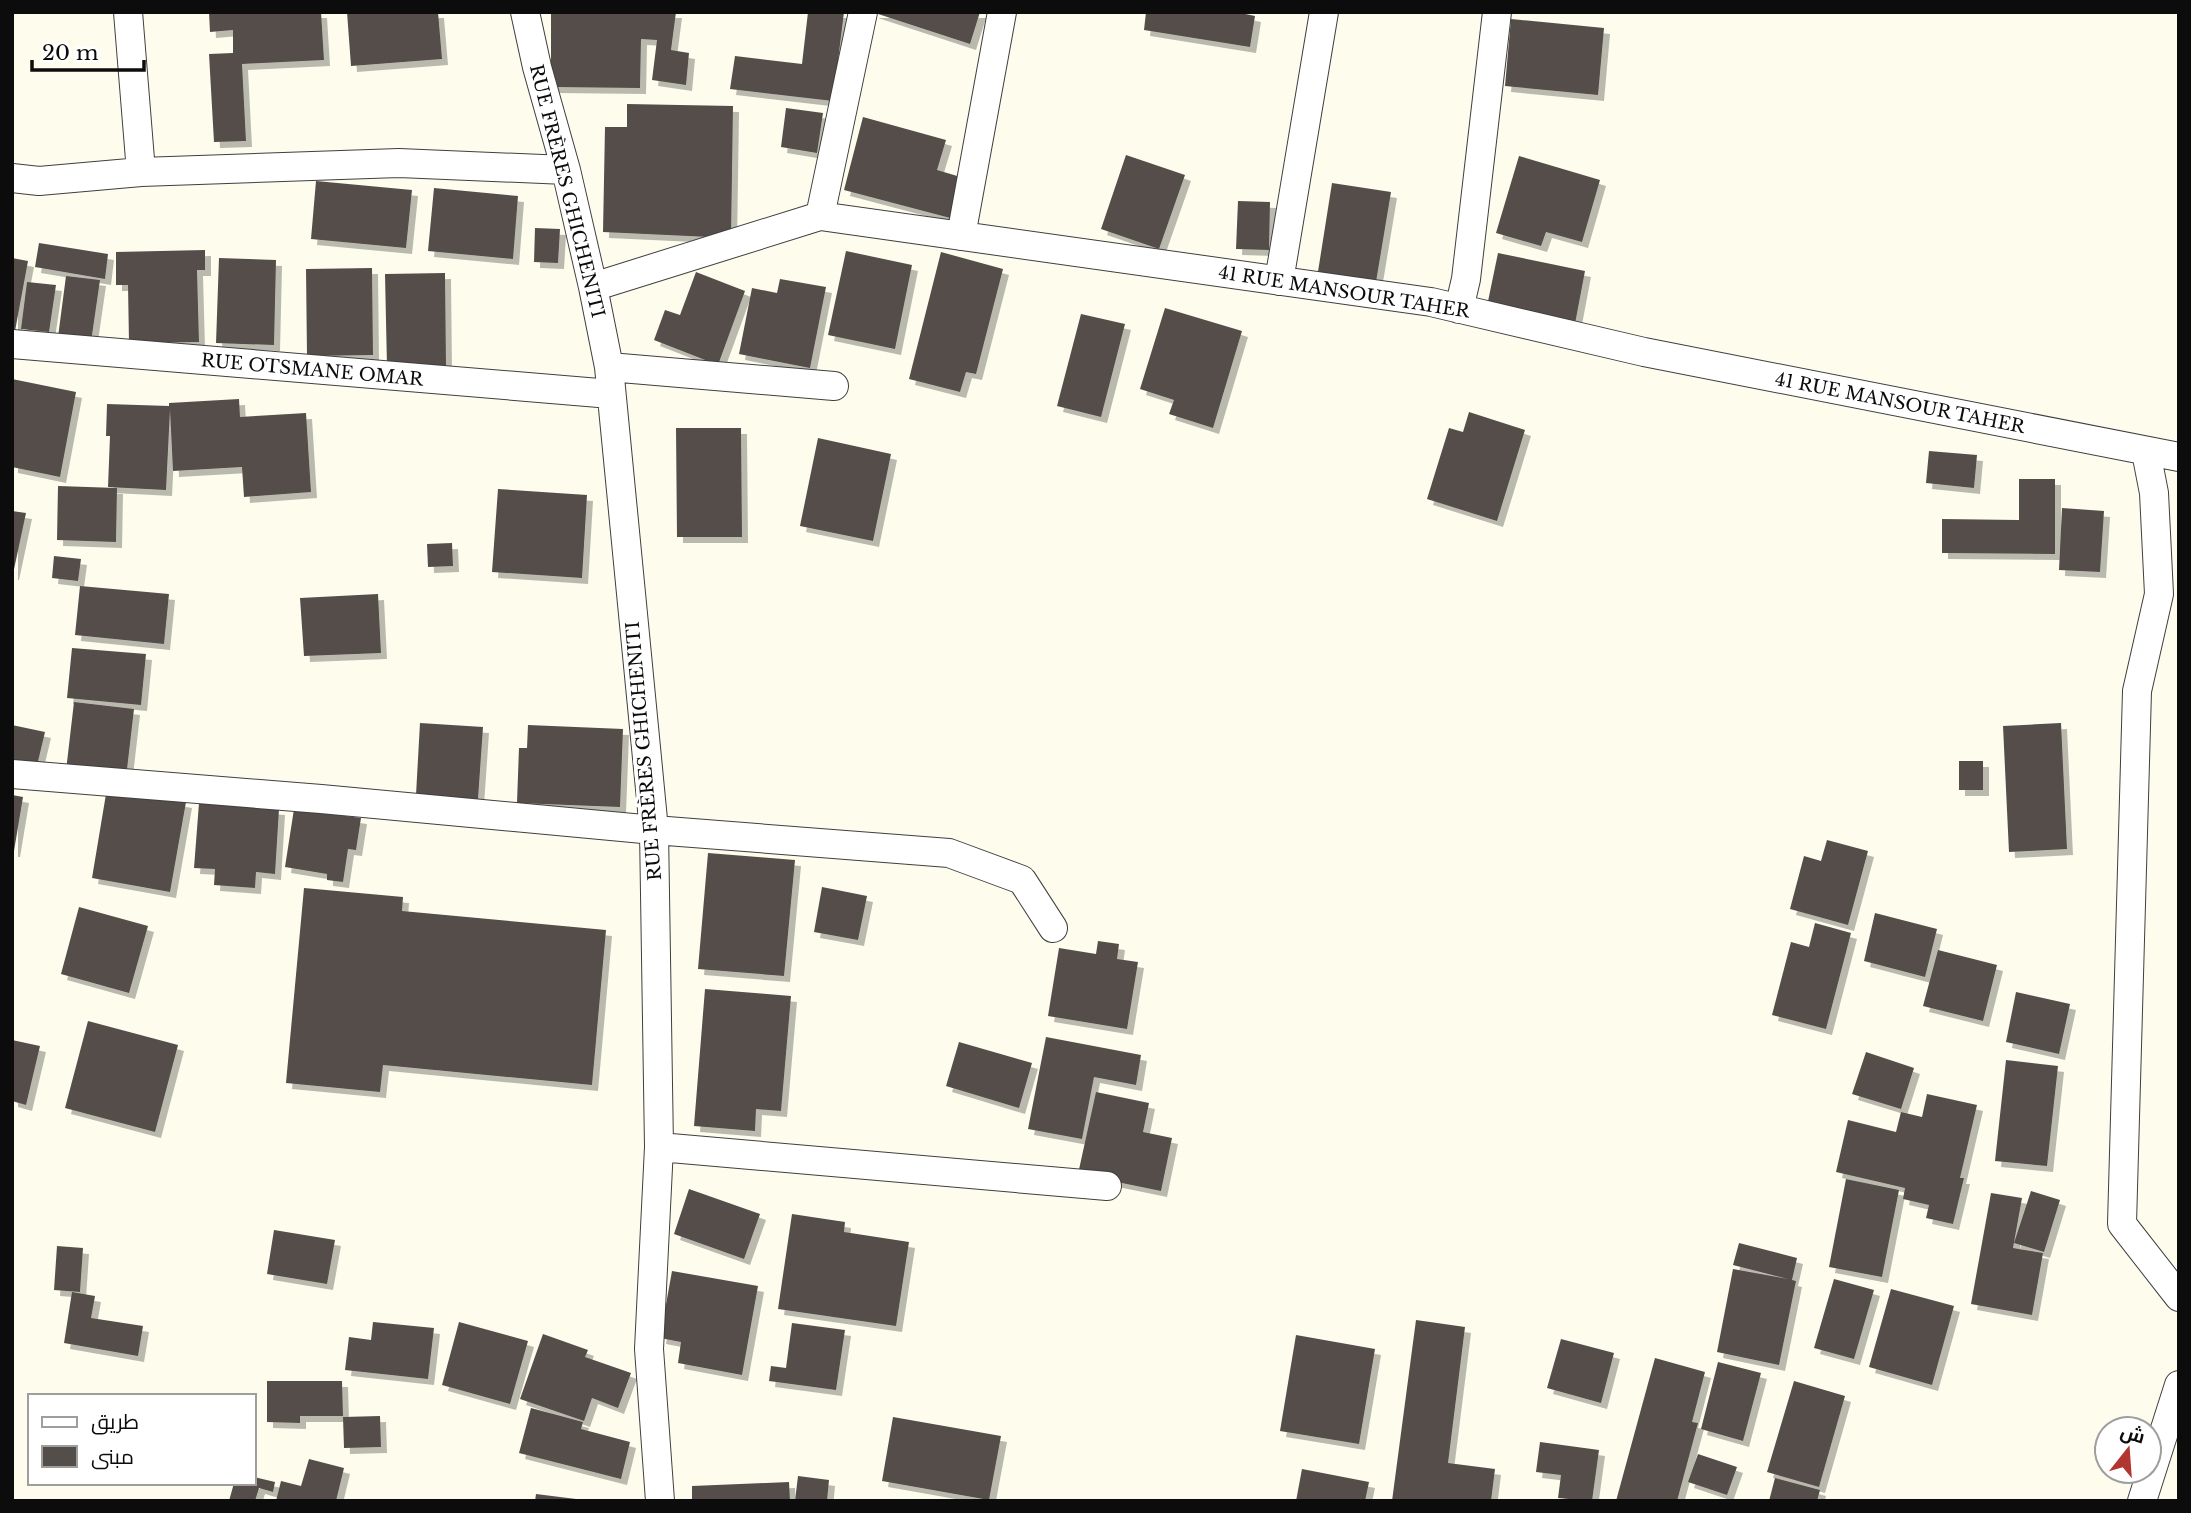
<svg xmlns="http://www.w3.org/2000/svg" width="2191" height="1513" font-family="'Libre Baskerville',Cairo,serif">
<style>
.building{fill:#544e4a;filter:url(#shadow)}
.lines{fill:none;stroke-linecap:round;stroke-linejoin:round}
.minor-casing{stroke:#3f3f3f;stroke-width:30}
.minor{stroke:#fff;stroke-width:28}
.labels{text-anchor:middle;dominant-baseline:central;stroke-width:7;stroke-linejoin:round;paint-order:stroke}
.street-label{font-size:18px;fill:#0c0c0c;stroke:#fff}
</style>
<defs>
<filter id="shadow"><feDropShadow dx="6" dy="6" stdDeviation="0" flood-color="#0004"/></filter>
</defs>
<rect width="100%" height="100%" fill="#fefced"/>
<path class="building" d="M209,12H321L324,60L242,64L246,141L214,142L209,54L233,53V30L210,32Z
M347,12H438L442,59L351,66Z
M551,12H676L671,50L689,53L686,85L652,80L657,40L641,39L640,88L551,87Z
M808,12H844L833,101L730,89L735,56L802,64Z
M872,12H980L970,44Z
M1146,12H1236L1255,16L1250,47L1144,30Z
M1511,19L1604,28L1598,95L1505,86Z
M627,104L733,106L731,238L603,232L605,127H627Z
M786,108L823,113L817,153L781,147Z
M863,117L946,140L937,170L964,178L954,219L844,190Z
M1126,155L1185,175L1159,249L1101,229Z
M1519,156L1600,180L1582,242L1546,232L1541,246L1496,233Z
M316,181L412,190L406,248L311,239Z
M1332,183L1391,192L1375,288L1317,278Z
M434,188L518,196L513,259L428,251Z
M1238,201L1270,202L1269,250L1236,249Z
M535,228L560,229L558,263L534,262Z
M39,243L108,254L105,279L35,267Z
M205,250V270H197L199,342L129,343L128,285H116V252Z
M846,251L912,265L895,349L828,335Z
M941,252L1003,269L976,374L966,372L960,392L909,379Z
M1498,253L1585,271L1574,329L1486,311Z
M12,258L28,261L15,331H12Z
M219,258L276,260L274,345L216,343Z
M372,268L373,355L307,356L306,269Z
M696,272L745,291L718,365L654,340L665,310L680,315Z
M445,273L446,366L387,367L385,274Z
M66,276L100,280L91,342L58,337Z
M780,279L826,287L810,368L739,354L752,288L777,293Z
M27,282L56,285L49,332L21,329Z
M1165,308L1242,331L1213,428L1169,414L1174,400L1140,389Z
M1081,314L1125,324L1101,417L1057,406Z
M12,379L76,392L60,477L12,467Z
M239,399L240,417L306,413L311,492L244,497L242,467L173,471L170,410L166,490L108,487L110,436H106L107,404L169,406V403Z
M1469,412L1525,430L1497,521L1427,499L1449,428L1463,432Z
M676,428H741L742,537H677Z
M818,438L891,454L873,541L800,526Z
M1929,451L1977,455L1974,488L1926,483Z
M2019,479H2055V554L1942,553V519L2019,520Z
M58,486L117,488L116,542L57,540Z
M498,489L587,495L582,578L492,572Z
M2062,508L2104,511L2100,572L2059,570Z
M12,511L26,513L13,574H12Z
M452,543L453,566L428,567L427,544Z
M54,556L81,559L78,581L52,578Z
M80,586L169,594L164,644L75,635Z
M378,594L381,653L304,656L300,598Z
M72,648L146,654L141,705L67,698Z
M74,702L134,709L126,778L66,771Z
M420,723L483,727L478,799L416,795Z
M2061,723L2067,849L2009,852L2003,726Z
M12,725L45,732L35,774L12,768Z
M528,725L623,729L620,807L517,803L519,748H527Z
M1959,761H1983V790H1959Z
M107,788L186,802L170,892L92,878Z
M12,795L23,797L14,851H12Z
M199,803L279,809L275,874L256,872L255,888L214,885L215,869L194,868Z
M294,809L361,818L356,850L348,849L343,882L327,880V874L285,867Z
M1827,840L1868,851L1848,925L1790,909L1804,856L1821,861Z
M708,853L795,860L784,976L698,969Z
M822,887L867,896L858,940L814,932Z
M304,888L403,897L402,911L606,930L592,1085L383,1065L380,1092L286,1083Z
M79,907L148,926L129,993L61,974Z
M1875,913L1937,929L1925,977L1864,961Z
M1815,923L1851,933L1826,1029L1772,1015L1791,942L1809,947Z
M1098,941L1119,944L1117,959L1138,962L1127,1029L1048,1016L1059,948L1096,954Z
M1938,950L1997,965L1983,1021L1923,1006Z
M705,989L791,996L781,1111L756,1109L755,1131L694,1126Z
M2016,992L2070,1004L2059,1054L2006,1042Z
M88,1021L178,1045L155,1132L65,1108Z
M1046,1037L1141,1055L1136,1085L1094,1077L1082,1139L1028,1129Z
M12,1040L40,1046L26,1105L12,1101Z
M959,1042L1032,1063L1019,1108L946,1086Z
M1866,1052L1914,1068L1901,1109L1852,1094Z
M2006,1060L2058,1066L2047,1166L1995,1161Z
M1096,1092L1149,1103L1143,1132L1172,1138L1161,1191L1078,1174Z
M1927,1094L1977,1105L1960,1178H1964L1953,1224L1926,1218L1929,1205L1903,1199L1905,1188L1836,1172L1848,1120L1896,1132L1901,1112L1922,1117Z
M1846,1179L1899,1190L1882,1277L1829,1267Z
M689,1189L760,1214L744,1259L674,1234Z
M2031,1191L2060,1200L2044,1252L2014,1243Z
M1991,1193L2022,1198L2013,1248L2043,1253L2032,1315L1971,1304Z
M792,1214L845,1222L844,1232L909,1242L896,1326L778,1309Z
M274,1230L335,1240L327,1284L267,1274Z
M1739,1243L1797,1258L1792,1280L1796,1281L1779,1365L1717,1352L1733,1269L1788,1279L1733,1265Z
M57,1246L83,1248L80,1292L54,1290Z
M672,1271L758,1286L742,1375L678,1363L681,1342L660,1338Z
M1834,1279L1874,1290L1854,1359L1814,1348Z
M1891,1289L1954,1306L1932,1385L1869,1367Z
M72,1292L95,1296L91,1318L143,1326L138,1356L64,1343Z
M1416,1320L1465,1327L1448,1463L1495,1469L1491,1501H1392Z
M373,1322L434,1328L428,1379L345,1370L349,1337L371,1340Z
M459,1322L528,1341L510,1404L442,1385Z
M792,1323L845,1330L836,1390L769,1381L771,1366L786,1368Z
M543,1334L588,1350L585,1357L631,1373L618,1408L592,1398L584,1421L520,1399Z
M1296,1335L1375,1349L1359,1444L1280,1431Z
M1561,1339L1614,1353L1601,1403L1547,1388Z
M1655,1358L1705,1372L1692,1422L1698,1423L1677,1501H1616Z
M1718,1362L1761,1373L1743,1441L1701,1429Z
M267,1381H342L343,1416H300V1423L267,1422Z
M1794,1381L1845,1396L1819,1487L1767,1472Z
M531,1408L583,1422L581,1429L630,1442L621,1479L519,1453Z
M380,1416L381,1447L344,1448L343,1417Z
M893,1417L1001,1436L989,1500L882,1481Z
M1540,1442L1599,1450L1592,1501L1558,1498L1561,1475L1536,1472Z
M1698,1454L1737,1467L1727,1495L1688,1482Z
M309,1459L344,1468L336,1501H276L281,1481L301,1486Z
M1302,1469L1369,1482L1365,1501H1296Z
M798,1476L829,1480L827,1501H795Z
M254,1477L275,1482L273,1492L259,1488L255,1501H229L234,1483H254Z
M1775,1478L1820,1490L1817,1501H1769Z
M789,1482L790,1501H692V1486Z
M536,1494L576,1499V1501H535Z"/>
<g class="lines">
<defs>
<path id="minor" d="M525,12L537,67L566,170L593,287L609,367L654,830L659,1147L649,1349L660,1501
M141,172L399,163L566,170
M12,178L39,181L141,172L128,12
M820,216L863,12
M961,236L1002,12
M1279,281L1324,12
M593,287L820,216L1431,302L1644,352L2179,457
M1459,309L1466,279L1497,12
M12,344L611,394
M609,367L834,386
M2146,452L2154,493L2159,594L2137,691L2122,1224L2179,1297
M12,774L321,799L654,830L949,853L1022,880L1053,928
M659,1147L1107,1186
M2142,1501L2179,1385"/>
</defs>
<use href="#minor" class="minor-casing"/>
<use href="#minor" class="minor"/>
</g>
<g class="labels">
<g class="street-label">
<text transform="translate(567 191) rotate(76)">RUE FRÈRES GHICHENITI</text>
<text transform="translate(1344 292) rotate(9)">41 RUE MANSOUR TAHER</text>
<text transform="translate(312 370) rotate(5)">RUE OTSMANE OMAR</text>
<text transform="translate(1900 403) rotate(11)">41 RUE MANSOUR TAHER</text>
<text transform="translate(644 751) rotate(-95)">RUE FRÈRES GHICHENITI</text>
</g>
</g>
<rect width="2191" height="1513" fill="none" stroke="#0c0c0c" stroke-width="28"/>
<rect x="28" y="1394" width="228" height="91" fill="#ffffff" stroke="#9e9e9e" stroke-width="2"/>
<rect x="42" y="1417" width="35" height="10" fill="#ffffff" stroke="#9e9e9e" stroke-width="2"/>
<text x="91" y="1429" font-size="21" fill="#0c0c0c">طريق</text>
<rect x="42" y="1446" width="35" height="21" fill="#544e4a" stroke="#9e9e9e" stroke-width="2"/>
<text x="91" y="1464" font-size="21" fill="#0c0c0c">مبنى</text>
<g transform="translate(2128 1450) rotate(17)"><circle r="33" fill="#ffffff" stroke="#9e9e9e" stroke-width="2"/>
<path d="M0-5L12 26L0 18L-12 26Z" fill="#b13530"/>
<text y="-10" font-size="19" font-weight="bold" text-anchor="middle" fill="#0c0c0c">ش</text>
</g>
<path d="M32 60v10h112v-10" fill="none" stroke="#0c0c0c" stroke-width="3.5"/>
<text x="42" y="60" font-size="21" fill="#0c0c0c" stroke="#ffffff" stroke-width="5" paint-order="stroke">20 m</text>
</svg>
